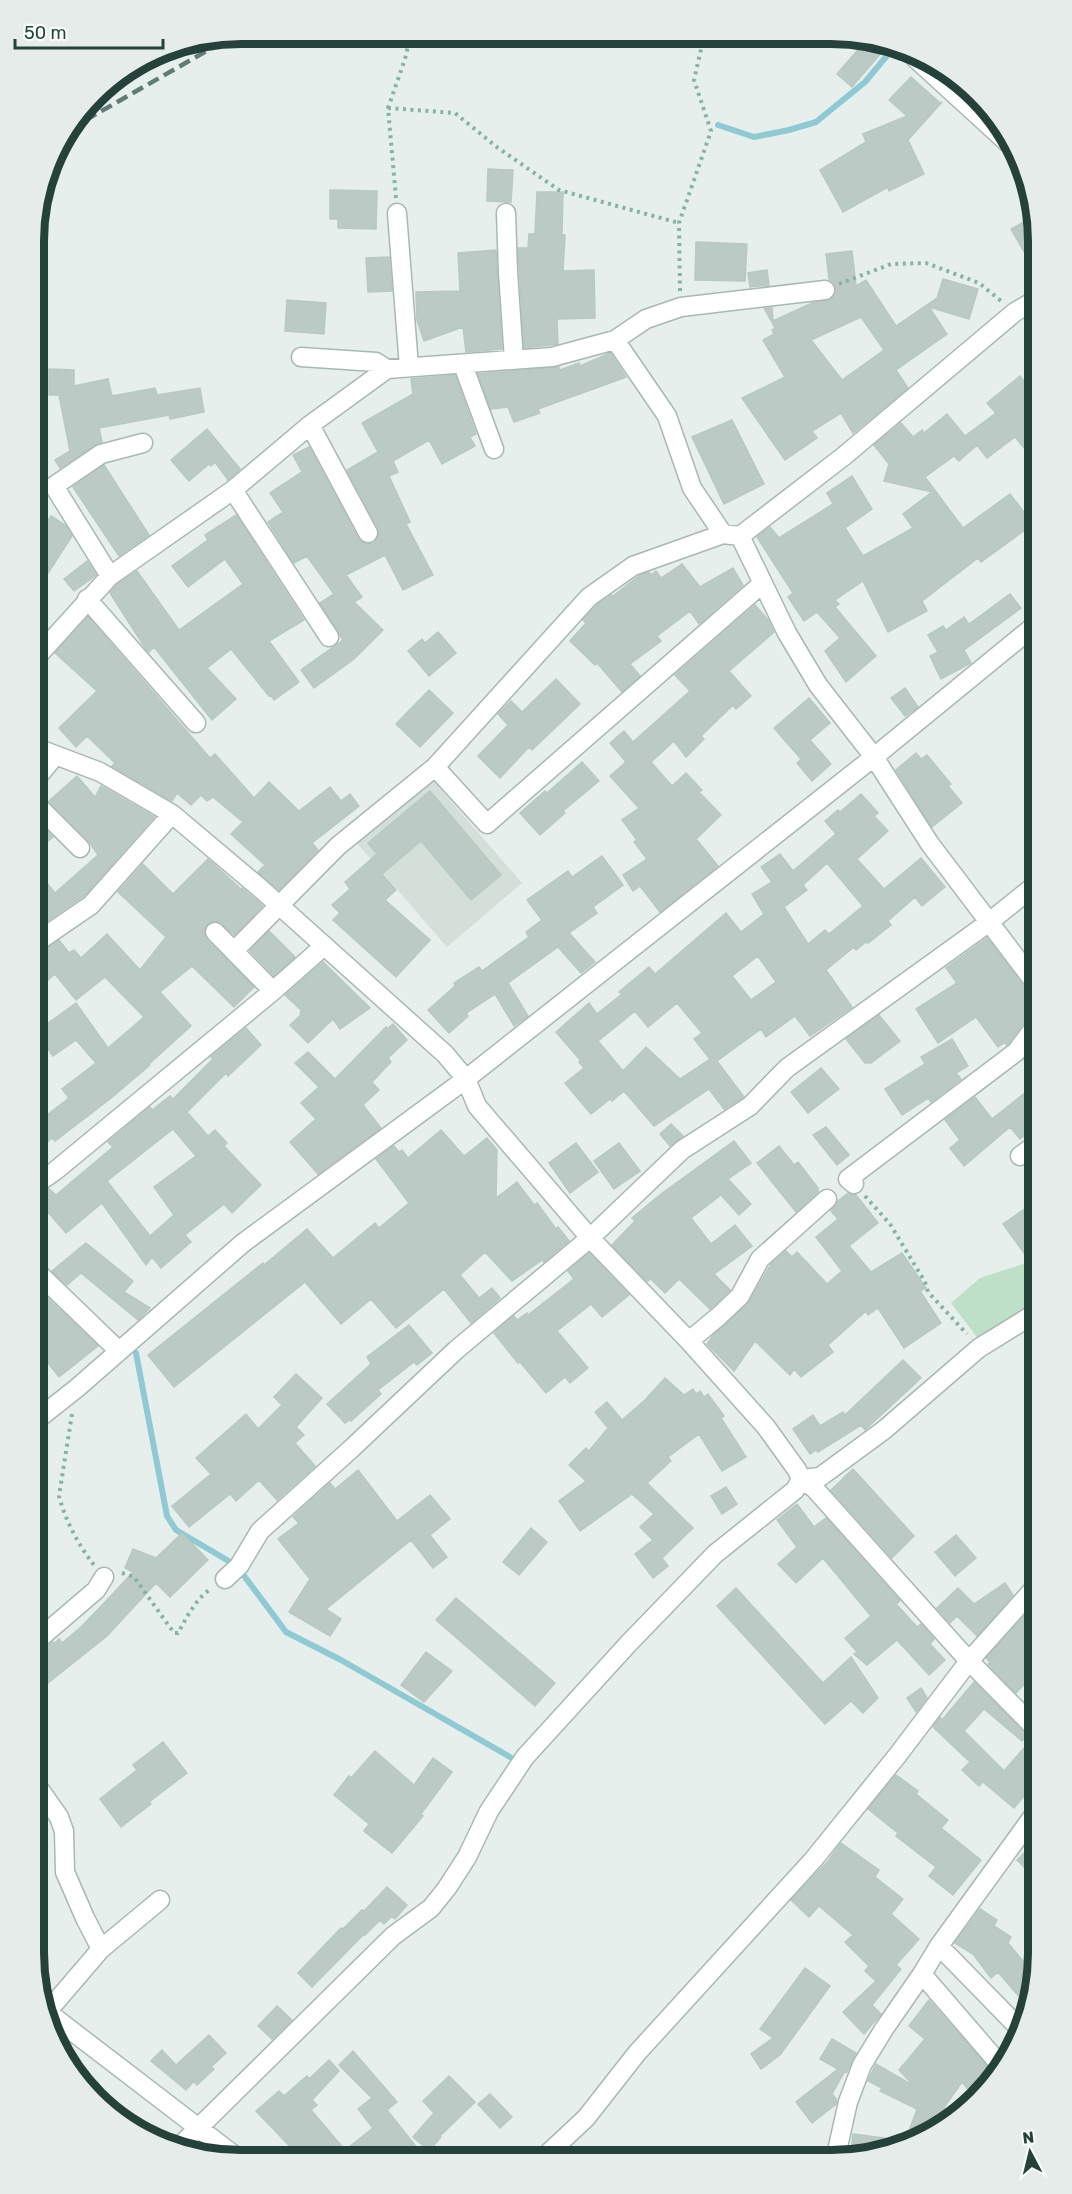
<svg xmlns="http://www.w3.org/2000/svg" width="1072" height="2194" font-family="Rubik,sans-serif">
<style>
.built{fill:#d4dfda}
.green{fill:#bfe0c8}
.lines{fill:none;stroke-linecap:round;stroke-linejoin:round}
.stream{stroke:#8ec9d4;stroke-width:6}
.building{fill:#bbcac4;stroke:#b8c9c2;stroke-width:1.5;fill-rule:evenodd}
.minor-casing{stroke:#a8b8b2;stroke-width:21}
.path{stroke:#86b3a5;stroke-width:4;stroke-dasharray:3 4.5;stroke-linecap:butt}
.minor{stroke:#fff;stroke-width:18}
.rail{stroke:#5f7d75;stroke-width:4.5;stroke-dasharray:12 6;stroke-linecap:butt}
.rim{fill:none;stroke:#24423a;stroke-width:8}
</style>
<rect width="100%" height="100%" fill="#e6efeb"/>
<path class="built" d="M431,778L522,883L447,947L356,842Z"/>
<path class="green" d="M1039,1251V1303L979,1340L951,1303L980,1278L1023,1264Z"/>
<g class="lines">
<path class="stream" d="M718,125L754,137L789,130L816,122L865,82L890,52
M136,1353L167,1516L176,1530L232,1563
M245,1577L286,1632L341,1660L510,1757"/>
</g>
<path class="building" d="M869,37L888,45L852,87L837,74Z
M911,77L940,103L942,102L908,140L924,174L889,191L888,187L843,212L820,170L866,142L863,134L907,116L889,100Z
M488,169L513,170L511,202L487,201Z
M330,190L377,191L376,229L338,228V219H330Z
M537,192H563L562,235H565L563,271L594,270L595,318L557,319L558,344L524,348L518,248H528L529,234H535Z
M1035,216L1039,240V274L1027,255H1026L1011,229Z
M696,242L747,244L745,281L695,280Z
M496,250L502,349L466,352L463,327L424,341L417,320L416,292L460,291L458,253Z
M852,251L856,286L866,280L896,326L937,298L943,279L978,289L969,319L929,307L947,334L896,370L908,388L853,433L841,413L812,431L817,438L785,460L742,398L785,377L763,340L774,334L772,330L775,328L764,308H772L773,321L812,303L831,299L836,289L834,283L829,279L826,254ZM861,317L884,350L842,380L811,340Z
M389,257L392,291L368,292L366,258Z
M767,270L769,285L750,287L748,273Z
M287,300L326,303L324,334L285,331Z
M610,353L626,377L538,409L540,413L514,422L508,407L491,409L478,374L559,367L560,370L579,363L580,366Z
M49,369L74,370V386L108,379L112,396L155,388L157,395L200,388L204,412L170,419L169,415L99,428L102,442L95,445L60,468L55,460L70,451L59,395H49Z
M455,375L476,434L470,437L475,446L442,464L429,440L393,461L398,472L389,476L410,522L406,524L433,575L403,590L385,555L346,575L362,597L354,602L383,630L354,659L314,688L301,670L343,640L320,603L334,594L307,556L294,563L268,522L283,512L270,493L302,472L293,455L309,447L358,538L367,544L374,543L379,534L378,528L347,470L378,452L362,423L413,394L411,379Z
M1020,376L1039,399V466L1015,437L987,458L977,445L959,461L954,456L925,477L963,528L1010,494L1033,524L981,562L978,558L922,601L927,611L888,632L863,581L835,600L839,604L835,607L876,656L846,682L825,651L840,638L817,612L804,621L788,597L793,593L757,537L770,527L779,538L833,504L827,493L852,476L872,509L845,528L863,556L913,528L903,514L932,492L884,481L889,464L874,445L901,423L913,437L922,430L924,433L947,414L965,436L996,413L987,403Z
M732,420L764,484L724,504L692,437Z
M207,429L240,469L228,480L215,462L211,466L209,464L189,481L171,460Z
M104,465L149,535L119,556L73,487Z
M236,515L304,620L269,641L299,682L274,700L271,695L269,696L231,649L207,668L236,699L212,720L154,647L149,652L147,651L110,593L117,584L137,571L179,630L243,584L225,559L188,587L172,566L208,540L205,535Z
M51,516L65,525L72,536L34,595V542Z
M87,561L96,575L74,591L64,579Z
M682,564L700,587L733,568L743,585L699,624L690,611L657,636L661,641L630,664L640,676L622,692L597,663L595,665L570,641L586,623L583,620L597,605L611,595L613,596L640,575L649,572L651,575L656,571L661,578Z
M1010,594L1021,608L964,650L971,663L941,679L930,656L938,652L928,635L943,626L946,630L964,617L969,624Z
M755,605L768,620L774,632L729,671L751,696L736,709L733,705L701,736L704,739L686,757L674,741L651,762L672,786L686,773L702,790L699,792L721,815L696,839L718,866L660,912L640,886L633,891L623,875L647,859L634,842L637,840L622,820L639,808L610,776L626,762L610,743L624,731L633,742L690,691L675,675Z
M88,617L210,758L215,754L254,798L269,782L299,811L330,787L341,801L350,794L359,806L312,843L318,850L279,890L258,872L265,865L231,834L243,822L213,797L207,801L201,795L191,805L177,793L172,801L112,766L115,763L87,736L76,747L59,728L97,691L55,653Z
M438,632L456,653L429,676L408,651L422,639L425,643Z
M556,679L580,704L532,750L529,747L500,778L478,756L508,725L498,714L511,701L522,712Z
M905,688L918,707L905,716L891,698Z
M429,690L453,713L420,747L396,724Z
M809,698L830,723L810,740L831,764L812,781L797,763L801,759L774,728Z
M916,753L921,759L927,755L951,784L948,786L962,803L932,827L896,770Z
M582,762L599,781L563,811L565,813L540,835L520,813L545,791L547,793Z
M77,776L95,797L101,786L154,817L85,895L34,930V867L55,893L98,855L88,840L49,801Z
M430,791L501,875L471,900L421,841L382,874L396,890L385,900L430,940L396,977L333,920L340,913L332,905L350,889L345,882L377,854L368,843Z
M861,794L878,813L874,816L888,831L857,859L884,889L921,858L945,887L922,906L915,897L888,921L891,925L868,943L866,942L856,950L854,947L826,970L852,1007L810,1036L795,1016L766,1037L761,1029L717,1061L744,1097L724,1109L709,1089L654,1126L624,1091L612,1101L610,1099L591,1114L565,1083L584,1068L579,1062L581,1061L556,1032L589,1003L597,1014L622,994L619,992L649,967L655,974L726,913L741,932L764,914L752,894L772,882L761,867L780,854L793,871L836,834L825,821L838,810L840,812ZM827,863L863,906L829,934L825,930L808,944L784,907L807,890L803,885ZM758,956L776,982L751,1000L732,976ZM677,1003L702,1033L694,1039L710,1059L680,1079L646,1047L623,1071L598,1041L635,1011L648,1027Z
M34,818L53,837L34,853Z
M602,856L623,885L593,907L597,913L569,933L595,962L581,973L558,947L508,983L528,1016L514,1026L495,994L466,1013L468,1016L449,1033L428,1010L455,986L454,983L479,967L482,971L529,937L526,932L542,920L527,900L568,871L572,877Z
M208,859L241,889L242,888L263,906L234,935L217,921L208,924L204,930L207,940L254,987L234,1007L192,966L160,992L191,1026L149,1064L150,1065L110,1099L55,1141L52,1138L34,1154V1125L69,1098L62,1089L96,1063L76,1040L53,1056L36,1032L76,1003L108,1048L144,1017L105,977L76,1000L55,974L34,992V955L40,953L59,940L69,953L74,950L81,958L107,934L140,970L166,937L118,892L143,864L173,894Z
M269,931L295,957L274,976L250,951Z
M987,938L1030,995L1039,1000V1010L1030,1014L1007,1045L1004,1043L998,1047L976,1017L938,1043L916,1009L957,983L946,968Z
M323,962L370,1008L340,1029L333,1019L308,1043L290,1025L301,1015L300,1013L302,1011L285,995Z
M879,1015L900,1041L871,1063H865L846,1039Z
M393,1024L407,1040L388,1058L391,1062L372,1082L379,1090L363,1105L381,1128L318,1174L290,1142L316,1119L301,1103L319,1087L295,1063L308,1052L335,1079L386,1027L387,1029Z
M246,1028L261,1045L228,1076L226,1073L187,1112L208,1136L215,1130L227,1143L224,1146L261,1185L232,1213L224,1204L185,1235L191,1242L161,1268L152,1257L146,1265L102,1203L66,1233L34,1196V1184L44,1189L48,1188L56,1195L113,1147L108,1142L150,1107L152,1110L170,1096L173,1099L213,1059L211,1057ZM173,1129L196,1156L154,1187L174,1215L150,1236L107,1181Z
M952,1039L968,1066L956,1073L961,1079L931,1102L928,1098L902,1115L885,1089L925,1064L921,1057Z
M1039,1040V1074L1024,1060Z
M821,1068L839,1089L808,1113L791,1092Z
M1030,1089L1039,1100V1124L1020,1139L1010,1127L964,1166L950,1148L960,1140L945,1120L975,1097L992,1119Z
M671,1124L683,1136L670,1146L660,1134Z
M826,1127L849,1155L837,1165L813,1135Z
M441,1130L464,1156L487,1138L497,1150L496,1198L517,1182L534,1205L537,1203L556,1229L558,1227L569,1241L544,1262L542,1260L512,1281L485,1252L460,1275L479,1298L492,1288L500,1298L471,1323L444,1289L396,1328L371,1299L341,1324L305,1282L174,1387L148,1355L263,1263L264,1265L307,1229L333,1258L375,1223L379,1228L409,1203L376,1159L394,1146L399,1152L402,1150L408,1158Z
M734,1141L751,1163L728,1179L751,1204L739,1215L721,1195L691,1218L711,1244L735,1225L752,1246L714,1274L730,1290L710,1309L679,1279L665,1293L651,1279L647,1281L612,1245L635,1221L632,1218L661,1194Z
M576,1143L598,1172L570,1193L549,1163Z
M619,1143L640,1171L614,1189L594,1161Z
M779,1146L794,1165L798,1162L818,1188V1192L796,1212L757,1163Z
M848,1193L856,1195L878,1223L849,1246L871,1272L902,1253L926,1288L920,1291L941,1323L904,1348L878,1308L868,1315L866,1311L828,1345L833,1352L801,1377L794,1369L790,1375L755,1341L734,1371L707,1344L714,1334L748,1304L771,1264L786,1251L792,1257L797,1252L827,1284L842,1271L816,1237L838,1219L831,1211L838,1201Z
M1032,1204L1039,1213V1243L1024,1253L1003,1224Z
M86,1243L133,1281L124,1292L150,1308L138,1320L81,1273L67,1285L52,1271Z
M589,1253L629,1295L602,1317L591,1304L557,1331L588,1368L570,1383L565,1377L546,1393L520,1362L518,1363L494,1333L514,1316L517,1320L527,1313L528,1315L574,1279L568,1271Z
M34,1285L98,1346L59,1377L34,1345Z
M409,1325L432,1353L417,1365L414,1362L378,1390L381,1394L351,1421L349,1420L345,1423L327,1404L371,1364L367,1357Z
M903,1360L921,1378L865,1430L861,1425L818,1452L816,1450L810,1454L793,1429L813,1415L820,1426L843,1412L845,1415Z
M296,1374L322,1398L296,1427L304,1435L295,1443L315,1466L277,1500L259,1480L236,1501L230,1494L189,1527L172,1506L211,1474L196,1458L246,1414L258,1429L282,1405L274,1397Z
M665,1378L684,1395L693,1389L696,1394L700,1391L704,1397L708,1394L724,1416L721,1418L746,1457L722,1471L699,1434L668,1457L671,1461L647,1483L693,1528L662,1558L668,1566L653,1578L635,1554L653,1540L640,1527L654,1514L632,1494L580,1531L559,1501L586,1481L569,1465L586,1448L589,1451L608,1428L595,1412L607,1402L622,1420L645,1400Z
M853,1469L914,1536L892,1558L831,1490Z
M358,1470L397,1521L430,1495L450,1519L430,1535L447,1557L433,1568L411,1540L326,1609L341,1619L330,1636L289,1612L310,1579L278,1539L299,1523L293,1517L330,1483L335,1489Z
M726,1487L737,1504L722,1514L711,1496Z
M797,1504L814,1527L826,1518L900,1601L896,1604L917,1627L921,1624L934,1639L930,1644L945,1660L929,1675L897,1640L867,1665L854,1654L857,1652L845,1638L871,1616L823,1558L796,1583L778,1564L797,1547L777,1520Z
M531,1528L547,1542L519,1575L503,1562Z
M182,1533L208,1560L170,1597L156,1583L107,1636L48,1683L33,1665V1655L40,1653L53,1642L54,1644L59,1639L62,1643L81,1627L107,1600L133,1572L125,1568L133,1549L156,1558Z
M956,1535L976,1558L955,1576L935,1552Z
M1005,1583L1013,1595L977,1636L957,1616L950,1623L937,1608L958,1588L974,1604Z
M736,1588L823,1683L851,1657L878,1698L863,1713L851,1701L825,1724L717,1606Z
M456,1598L555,1683L535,1706L436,1620Z
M1039,1600V1669L1016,1693L988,1664L990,1662L986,1658Z
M426,1652L452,1671L424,1702L401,1685Z
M974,1682L1027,1736L1022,1741L984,1709L964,1731L1004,1771L1024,1748L1039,1760V1778L1014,1808L983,1782L979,1786L962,1770L970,1762L933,1727L940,1717L942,1720Z
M921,1688L927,1698L916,1712L907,1698Z
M163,1742L187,1773L149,1802L151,1804L121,1827L100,1799L137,1770L133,1765Z
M375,1751L414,1785L433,1758L452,1772L421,1814L423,1816L392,1853L364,1831L369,1824L334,1795L349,1776L351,1778Z
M896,1775L918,1791L916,1794L948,1820L941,1828L981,1860L953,1895L929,1876L936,1867L896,1836L898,1833L868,1809Z
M1039,1838V1882L1017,1860Z
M841,1843L879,1870L875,1877L903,1899L891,1914L919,1939L896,1965L901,1969L872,2005L881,2014L864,2034L843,2012L876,1981L865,1971L869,1966L845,1942L853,1935L819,1906L809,1917L791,1900L828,1861Z
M387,1887L407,1905L395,1919L392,1916L384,1924L380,1920L365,1935L364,1934L312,1987L298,1973L341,1928L343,1929L362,1910L364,1911Z
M980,1909L997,1920L994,1926L1011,1937L1008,1943L1036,1977L1029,2008L998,1972L991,1978L973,1954L955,1943Z
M805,1968L830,1986L780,2055L761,2069L751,2054L773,2038L760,2029Z
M929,2000L997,2077L976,2099L962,2082L945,2106L937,2131L922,2138L908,2134L917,2109L880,2091L882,2088L868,2081L876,2064L914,2086L899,2070L925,2039L909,2026Z
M277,2006L292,2020L272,2039L258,2026Z
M209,2035L226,2053L211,2067L214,2069L197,2085L190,2078L193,2082L186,2090L151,2061L162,2050L176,2065Z
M832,2039L856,2053L847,2072L845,2071L832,2094L837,2100L836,2104L812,2123L796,2102L838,2069L820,2059Z
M353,2051L397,2102L387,2110L417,2148L402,2160L302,2159L256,2111L279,2091L284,2096L307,2076L309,2079L329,2060L339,2071L312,2100L317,2105L311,2110L345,2150L373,2128L358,2109L372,2098L339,2065Z
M449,2076L475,2102L440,2136L441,2137L429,2151L413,2137L434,2113L423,2101Z
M490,2094L512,2117L500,2128L478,2104Z
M853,2134L914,2142L898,2150L864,2156L851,2154Z"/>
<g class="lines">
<defs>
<path id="minor" d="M915,58L1008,143
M397,213L409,367
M506,213L508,272L514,360
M615,340L667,416L692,488L723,534
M301,357L376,362L387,369
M463,365L494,449
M310,425L368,533
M233,490L329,637
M740,536L787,633L818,685L874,757L930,844L1039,988
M110,576L54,486L101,454L143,443
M87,599L196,723
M34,660L110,576L233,490L310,425L387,369L552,357L615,340L646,319L681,307L825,290
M34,747L100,772L172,814L261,889L445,1054L466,1079L477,1106L590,1238L689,1341L766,1427L797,1470L801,1479L814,1488L969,1661L1039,1732
M435,767L589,597L633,566L723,534L740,536L844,456L1015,312L1039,298
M34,781L55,756
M34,802L80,848
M215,932L273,991
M34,944L91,905L172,814
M234,951L338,846L435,767L487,824L763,583
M1020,1156L1039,1142
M34,1170L45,1178L55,1171L273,991L324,946
M854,1184L848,1179L1016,1052L1039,1021
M34,1269L119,1351
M689,1341L719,1316L740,1296L760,1259L827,1199
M34,1422L77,1388L243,1243L466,1079L874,757L1039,622
M801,1479L820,1477L884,1430L979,1348L1039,1311
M225,1579L239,1566L260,1531L351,1449L456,1350L590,1238L682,1150L750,1106L787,1068L988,923L1039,882
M33,1644L96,1590L104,1577
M33,1780L59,1817L64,1831L65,1872L85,1918L101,1949
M939,1946L1023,2032
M922,1974L1003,2068
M42,2008L239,2159
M47,2012L101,1949L160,1900
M178,2148L393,1936L431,1908L447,1888L467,1857L489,1811L525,1757L629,1643L715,1554L795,1490L801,1479
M541,2160L586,2118L637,2053L813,1860L897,1756L969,1661L1039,1583
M835,2160L848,2102L862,2065L884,2029L922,1974L939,1946L1039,1808"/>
</defs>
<use href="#minor" class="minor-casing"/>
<path class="path" d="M388,108L455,113L498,148L559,190L679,223
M396,198L388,108L405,59L411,34
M839,284L891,264L926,263L979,283L1001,301
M680,291L679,223L711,131L694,80L704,36
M865,1196L890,1224L925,1282L928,1292L967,1334
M72,1414L59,1496C65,1520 79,1546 94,1565
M122,1573L134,1577L174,1633H178C187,1617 196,1598 212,1588"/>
<use href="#minor" class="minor"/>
<path class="rail" d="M70,129L238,33"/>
</g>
<path d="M0 0H1072V2194H0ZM241 44H831A197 197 0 0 1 1028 241V1953A197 197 0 0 1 831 2150H241A197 197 0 0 1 44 1953V241A197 197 0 0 1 241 44Z" fill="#e6ecea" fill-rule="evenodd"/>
<path class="rim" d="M241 44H831A197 197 0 0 1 1028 241V1953A197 197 0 0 1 831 2150H241A197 197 0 0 1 44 1953V241A197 197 0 0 1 241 44Z"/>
<g transform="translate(1030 2152) rotate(353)" stroke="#f7fbf9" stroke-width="4.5" paint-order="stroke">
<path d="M0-4.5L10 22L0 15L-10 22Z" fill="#24423a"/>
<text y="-9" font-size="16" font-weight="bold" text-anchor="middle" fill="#24423a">N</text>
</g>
<path d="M15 39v9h148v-9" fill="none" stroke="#24423a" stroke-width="3"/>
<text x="24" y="39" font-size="18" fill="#24423a" stroke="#f7fbf9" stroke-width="4.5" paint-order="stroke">50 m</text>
</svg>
